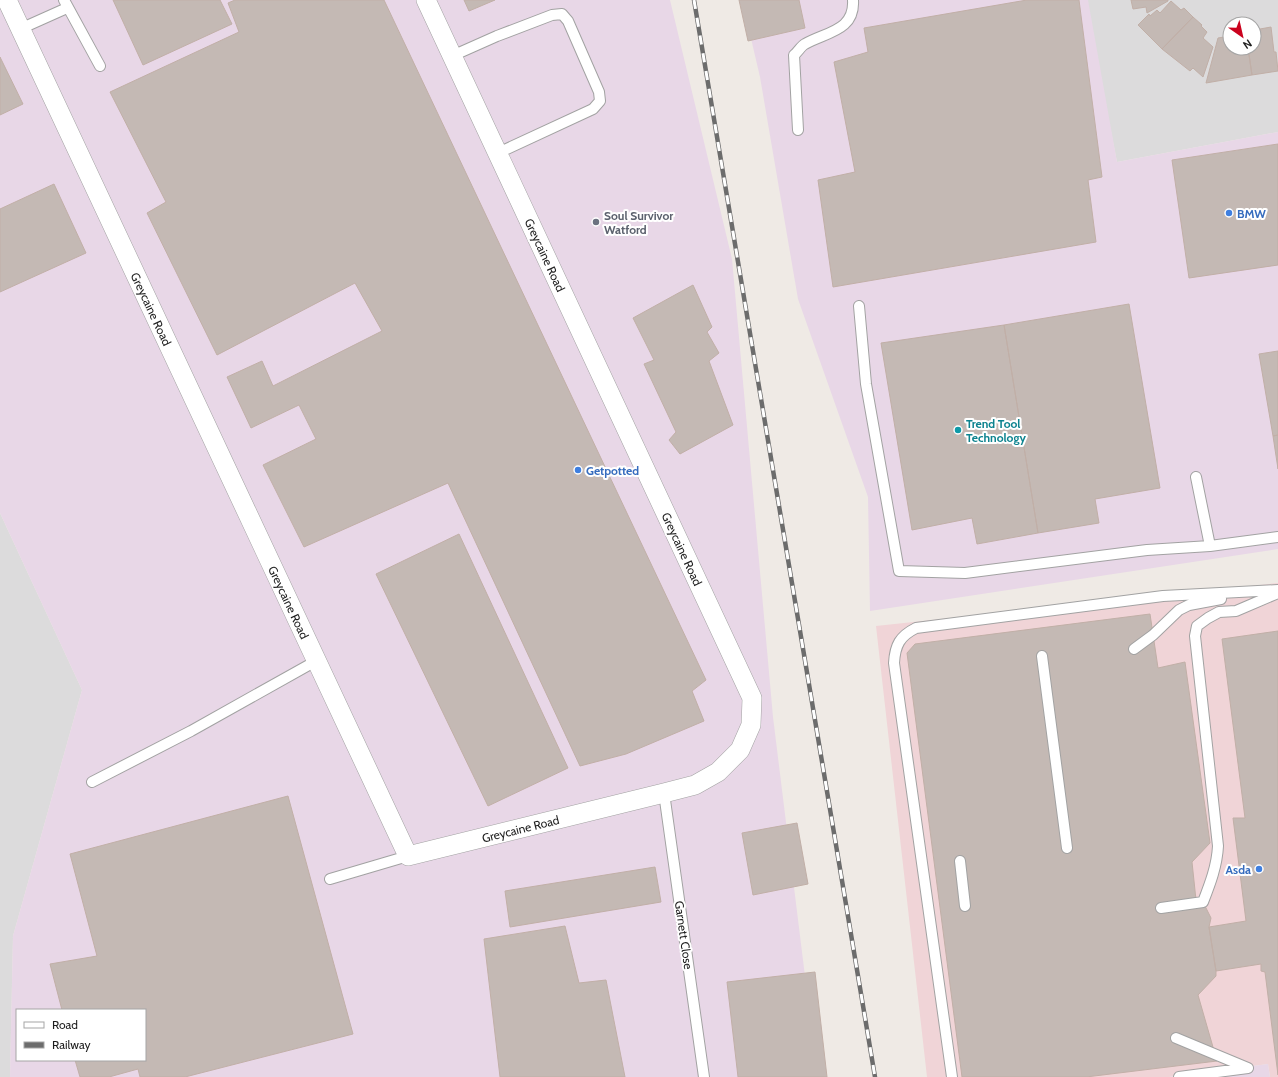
<svg xmlns="http://www.w3.org/2000/svg" width="1278" height="1077" font-family="Cabin,sans-serif">
<style>
.residential{fill:#dcdbdc;fill-rule:evenodd}
.commercial{fill:#f0d4d7}
.industrial{fill:#e8d7e7;fill-rule:evenodd}
.building{fill:#c4b9b4;stroke:#c1afa7}
.lines{fill:none;stroke-linecap:round;stroke-linejoin:round}
.lane-casing{stroke:#a2a2a2;stroke-width:12}
.street-casing{stroke:#a2a2a2;stroke-width:20}
.lane{stroke:#fff;stroke-width:10}
.street{stroke:#fff;stroke-width:19}
.rail-casing{stroke:#6c6c6c;stroke-width:4.5}
.rail{stroke:#fff;stroke-width:3;stroke-dasharray:9;stroke-linecap:butt}
.shop-dot{fill:#3f7fe0;stroke:#fff;stroke-width:1.5}
.worship-dot{fill:#6b7280;stroke:#fff;stroke-width:1.5}
.culture-dot{fill:#0f9aa8;stroke:#fff;stroke-width:1.5}
.labels{text-anchor:middle;dominant-baseline:central;stroke-width:4;stroke-linejoin:round;paint-order:stroke}
.shop-label{font-size:12px;font-weight:bold;fill:#366cbe;stroke:#fff;text-anchor:start}
.worship-label{font-size:12px;font-weight:bold;fill:#5b616d;stroke:#fff;text-anchor:start}
.street-label{font-size:12px;fill:#1e1e1e;stroke:#fff}
.culture-label{font-size:12px;font-weight:bold;fill:#0d838f;stroke:#fff;text-anchor:start}
</style>
<rect width="100%" height="100%" fill="#efeae5"/>
<path class="residential" d="M1085,0H1278V132L1117,162ZM1230,24H1254V48H1230Z
M0,513L82,690L13,936L10,1077H0Z"/>
<path class="commercial" d="M1278,583V1077H1270L1268,1064L1169,1077H927L876,626Z"/>
<path class="industrial" d="M0,0H670L732,259L773,717L812,1033L819,1077H10L13,936L82,690L0,513ZM17,1010H145V1060H17Z
M742,0H1088L1117,162L1278,132V549L870,611L868,497L798,299L760,77Z
M1268,1064L1270,1077H1169Z"/>
<path class="building" d="M113,0H220L232,24L143,65Z
M235,0H384L706,680L692,691L704,721L626,754L580,766L448,483L304,547L263,465L316,439L299,405L251,428L227,377L262,361L273,386L382,331L355,283L217,355L147,213L166,202L110,92L239,32L228,3Z
M464,0H495L469,11Z
M739,0H799L805,28L748,41Z
M1027,0H1079L1102,177L1088,180L1096,242L833,287L818,180L855,172L834,62L868,52L864,28Z
M1131,0H1168V1L1147,13L1146,7L1133,9Z
M1171,1L1181,10L1184,8L1193,17L1162,49L1138,25L1149,14L1150,16L1157,10L1160,13Z
M1193,17L1202,25L1201,26L1207,32L1203,38L1213,47L1203,77L1193,68L1190,71L1162,49Z
M1271,27L1274,52H1276L1278,71L1252,75L1248,48H1254V32L1261,31L1260,29Z
M1230,36V48H1248L1252,75L1206,83L1218,38Z
M0,57L23,104L0,115Z
M1278,144V265L1189,278L1172,160Z
M54,184L86,253L0,292V209Z
M693,285L712,327L707,332L719,353L709,361L733,425L680,454L669,440L676,432L644,364L654,360L633,318Z
M1129,304L1160,488L1095,499L1099,523L1038,533L1004,325Z
M1004,325L1038,533L977,544L972,518L912,530L881,343Z
M1278,351V435L1273,436L1259,354Z
M1278,435V469L1273,436Z
M459,534L568,768L488,806L376,574Z
M1150,614L1158,668L1185,662L1210,843L1192,862L1196,900L1203,902L1211,918L1209,927L1216,971V976L1198,995L1217,1061L1086,1077H962L907,653L915,644Z
M1278,631V1075L1265,972L1261,971V964L1216,971L1209,927L1246,921L1233,818H1245L1222,639Z
M288,796L353,1034L185,1077H140L138,1069L109,1077H80L75,1060H145V1010H62L50,964L97,956L70,854Z
M797,823L808,884L753,895L742,833Z
M655,867L661,902L510,927L505,891Z
M565,926L579,983L606,980L625,1077H500L484,939Z
M815,972L827,1077H738L727,982Z"/>
<g class="lines">
<defs>
<path id="lane" d="M64,0L100,66
M20,29L67,8
M452,56L497,36L552,15L562,14L568,21L599,92L600,101L593,109L498,153
M798,130L794,55C798,52 801,46 805,44C826,32 855,31 853,0
M859,306L866,384L899,571L965,573L1147,550L1210,546L1278,537
M1196,477L1210,546
M1134,649L1153,635L1179,610L1189,605L1221,599
M1042,656L1067,848
M92,782L191,731L316,661
M664,793L704,1077
M960,861L965,906
M330,879L408,856
M1161,908L1203,902C1210,884 1217,866 1218,846L1195,636L1197,626L1208,618L1219,612L1236,611L1278,593
M1176,1038L1248,1068L1179,1077
M952,1077L894,663C895,645 900,636 916,628L1163,596L1278,590"/>
<g id="street">
<path id="s1" d="M7,0L408,856L664,793L695,785L718,772L740,750L751,725L752,698L426,0"/>
</g>
</defs>
<use href="#lane" class="lane-casing"/>
<use href="#street" class="street-casing"/>
<use href="#lane" class="lane"/>
<use href="#street" class="street"/>
<defs>
<path id="rail" d="M694,0L875,1077"/>
</defs>
<use href="#rail" class="rail-casing"/>
<use href="#rail" class="rail"/>
</g>
<g class="shop-dot">
<circle cx="1229" cy="213" r="4"/>
<circle cx="578" cy="470" r="4"/>
<circle cx="1259" cy="869" r="4"/>
</g>
<circle class="worship-dot" cx="596" cy="222" r="4"/>
<circle class="culture-dot" cx="958" cy="430" r="4"/>
<g class="labels">
<g class="shop-label">
<text x="1237" y="213">BMW</text>
<text x="586" y="470">Getpotted</text>
<text x="1251" y="869" text-anchor="end">Asda</text>
</g>
<g class="worship-label">
<text x="604" y="215">Soul Survivor<tspan x="604" dy="14">Watford</tspan></text>
</g>
<g class="street-label">
<text transform="translate(545 255) rotate(65)">Greycaine Road</text>
<text stroke="none"><textPath href="#s1" startOffset="341">Greycaine Road</textPath></text>
<text transform="translate(682 549) rotate(65)">Greycaine Road</text>
<text stroke="none"><textPath href="#s1" startOffset="665">Greycaine Road</textPath></text>
<text stroke="none"><textPath href="#s1" startOffset="1061">Greycaine Road</textPath></text>
<text transform="translate(684 935) rotate(82)">Garnett Close</text>
</g>
<g class="culture-label">
<text x="966" y="423">Trend Tool<tspan x="966" dy="14">Technology</tspan></text>
</g>
</g>
<rect x="16" y="1009" width="130" height="52" fill="#ffffff" stroke="#a5a5a5"/>
<rect x="24" y="1022" width="20" height="6" fill="#ffffff" stroke="#a5a5a5"/>
<text x="52" y="1029" font-size="12" fill="#1e1e1e">Road</text>
<rect x="24" y="1042" width="20" height="6" fill="#6c6c6c" stroke="#a5a5a5"/>
<text x="52" y="1049" font-size="12" fill="#1e1e1e">Railway</text>
<g transform="translate(1242 36) rotate(146)"><circle r="19" fill="#ffffff" stroke="#a5a5a5"/>
<path d="M0-3L7 15L0 10L-7 15Z" fill="#cb021e"/>
<text y="-6" font-size="11" font-weight="bold" text-anchor="middle" fill="#1e1e1e">N</text>
</g>
</svg>
